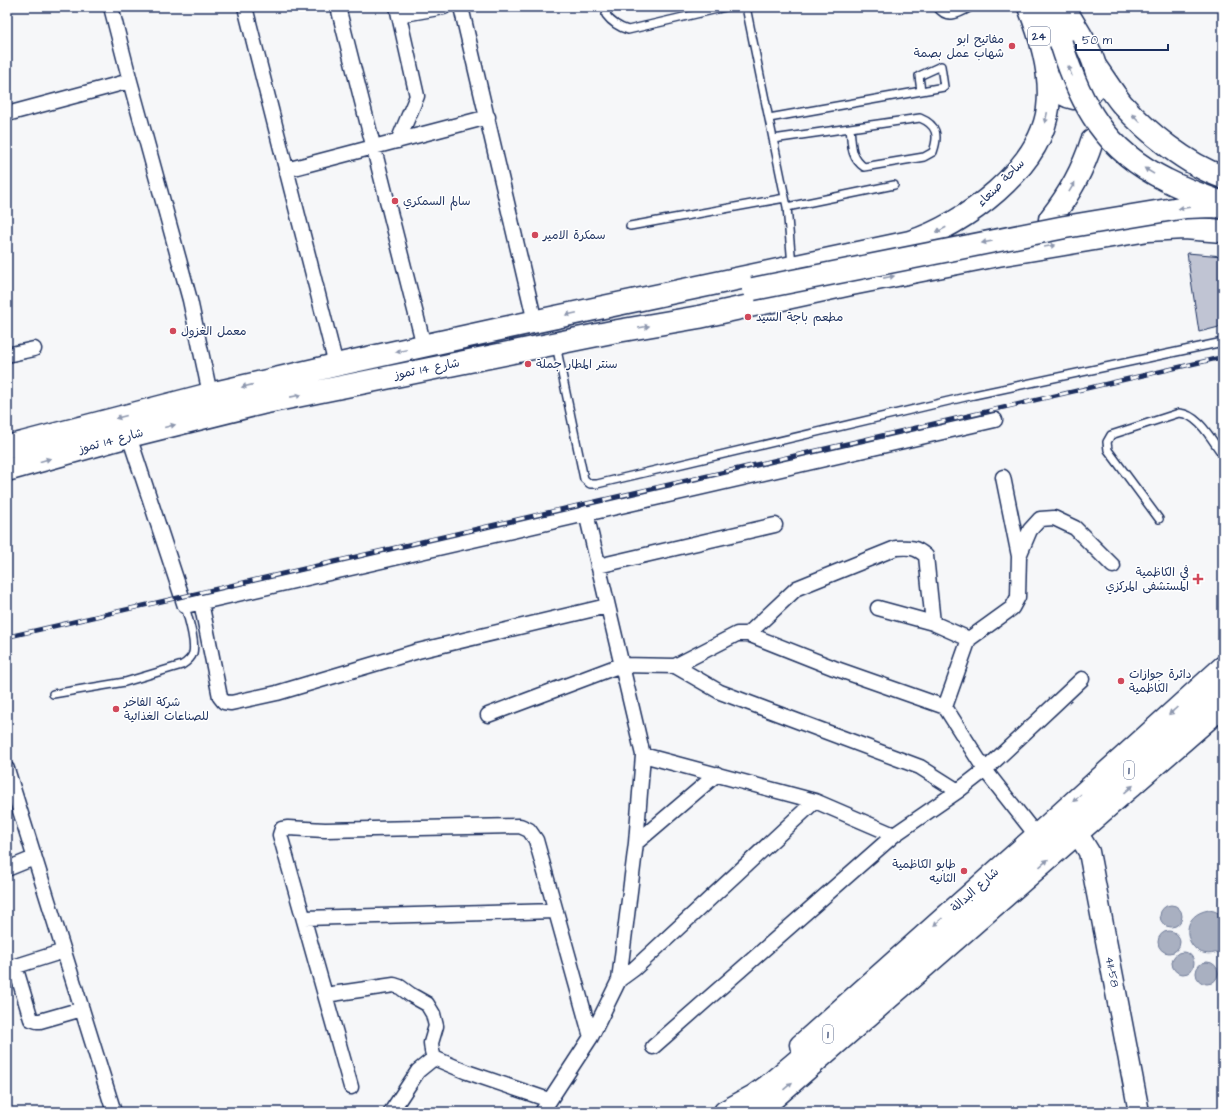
<svg xmlns="http://www.w3.org/2000/svg" width="1230" height="1119" font-family="'Architects Daughter','Playpen Sans Arabic',sans-serif">
<style>
.water{fill:#a9b0c1;stroke:#707c99}
.building{fill:#c0c4d3;stroke:#1b2f5e}
.lines{fill:none;stroke-linecap:round;stroke-linejoin:round}
.lane-casing{stroke:#1b2f5e;stroke-width:10}
.street-casing{stroke:#1b2f5e;stroke-width:17}
.secondary-casing{stroke:#1b2f5e;stroke-width:23}
.primary-casing{stroke:#1b2f5e;stroke-width:25}
.highway-casing{stroke:#1b2f5e;stroke-width:25}
.lane{stroke:#fff;stroke-width:7}
.street{stroke:#fff;stroke-width:14}
.secondary{stroke:#fff;stroke-width:20}
.primary{stroke:#fff;stroke-width:22}
.highway{stroke:#fff;stroke-width:22}
.rail-casing{stroke:#1b2f5e;stroke-width:4.5}
.rail{stroke:#fff;stroke-width:3;stroke-dasharray:9;stroke-linecap:butt}
.primary-bridge-casing{stroke:#1b2f5e;stroke-width:25;stroke-linecap:butt}
.primary-bridge{stroke:#fff;stroke-width:22}
.oneway{fill:#8d97ae}
.poi-dot{fill:#d1495b;stroke:#fff;stroke-width:1.5}
.labels{text-anchor:middle;dominant-baseline:central;stroke-width:3;stroke-linejoin:round;paint-order:stroke}
.shield{fill:#fff;stroke:#5f6d8e;stroke-width:1}
.shield-label{font-size:11px;font-weight:bold;fill:#1b2f5e}
.poi-label{font-size:12px;fill:#1b2f5e;stroke:#fff;text-anchor:start}
.street-label{font-size:12px;fill:#1b2f5e;stroke:#fff}
</style>
<rect width="100%" height="100%" fill="#f6f7f9"/>
<filter id="ink" filterUnits="userSpaceOnUse"><feTurbulence type="fractalNoise" baseFrequency=".025" numOctaves="2"/><feDisplacementMap in="SourceGraphic" scale="8" xChannelSelector="R" yChannelSelector="G"/><feConvolveMatrix kernelMatrix="1 2 1 2 8 2 1 2 1" color-interpolation-filters="sRGB"/></filter>
<g filter="url(#ink)">
<path class="water" d="M1160 916a11 11 0 1 1 22 0a11 11 0 1 1-22 0Z
M1209,910L1214,911L1223,915V949C1191,970 1170,916 1209,910Z
M1158 942a11 11 0 1 1 22 0a11 11 0 1 1-22 0Z
M1172 963a11 11 0 1 1 22 0a11 11 0 1 1-22 0Z
M1196 973a11 11 0 1 1 22 0a11 11 0 1 1-22 0Z"/>
<path class="building" d="M1187,253L1223,256V326L1199,332Z"/>
<g class="lines">
<defs>
<path id="lane" d="M608,7L606,15C612,23 618,27 628,30L726,7
M746,7L787,207L792,265
M937,7C947,21 959,14 971,7
M769,118L944,87L941,66L919,76L921,91
M773,139L920,118C937,125 939,135 933,152L924,157L864,167C850,157 852,144 850,128
M787,207L894,185
M630,226L785,198
M556,345L584,479L590,484H597L974,395L1223,342
M1159,519L1108,450L1107,442L1111,435L1179,413C1199,414 1212,441 1223,455
M53,694L125,682L182,665C187,662 191,659 193,653C196,641 188,618 185,606"/>
<path id="street" d="M111,7L130,81L190,300L210,394
M245,7L336,365
M338,7L424,346
M397,7L417,96L398,141
M461,7L535,322
M399,15L444,7
M7,114L130,81
M286,170L488,117
M7,355L34,349
M129,436L185,606L995,420
M1003,477L1019,556
M598,566L775,525
M201,602L220,697L224,702L231,703L277,693L418,651L607,606
M878,608L933,623L969,639
M748,634L797,588L896,548C910,547 916,547 926,556L933,623
M675,666L737,634H748L834,668L945,707L985,770L1036,835
M945,707L969,639L1012,608L1018,597L1019,556L1030,530L1040,519L1054,518L1075,528L1113,566
M488,715L621,665L675,666L720,692L920,767L958,791
M643,755L815,801L894,835
M7,769L114,1112
M636,843L717,774
M7,869L34,858
M304,918L556,911
M15,966L31,1019L37,1021H40L82,1009
M7,969L64,951
M619,980L634,969L815,801
M325,995L394,985L400,987L411,995L427,1004L433,1014L436,1026L431,1043L432,1051L434,1058L467,1072L549,1100
M653,1047L894,835L958,791L985,770L1082,679
M351,1087L280,835L282,829L288,828L325,830L520,826L529,830L536,840L591,1037
M391,1112L418,1071L434,1058
M542,1112L591,1037L619,980L636,843L643,755L586,513"/>
<path id="secondary" d="M1078,834L1089,852L1139,1112
M800,1045L1036,835L1223,666
M759,1112L1223,707"/>
<path id="primary" d="M1046,7L1061,43
M1064,7C1077,31 1097,55 1098,84L1090,94
M1048,72C1054,85 1059,95 1074,98
M1050,219C1069,195 1083,170 1092,141
M7,447L210,394L336,365L500,329L910,242C964,225 1041,168 1048,108C1052,76 1041,37 1029,7
M7,470L129,436L262,403L612,332L699,317L851,284L998,255L1148,230L1184,228L1223,231"/>
<path id="highway" d="M1095,66C1104,78 1112,92 1122,104C1147,132 1187,165 1223,177
M725,1112L754,1096L768,1086L881,990L1223,687"/>
</defs>
<use href="#lane" class="lane-casing"/>
<use href="#street" class="street-casing"/>
<use href="#secondary" class="secondary-casing"/>
<use href="#primary" class="primary-casing"/>
<use href="#highway" class="highway-casing"/>
<use href="#lane" class="lane"/>
<use href="#street" class="street"/>
<use href="#secondary" class="secondary"/>
<use href="#primary" class="primary"/>
<use href="#highway" class="highway"/>
<defs>
<path id="rail" d="M7,637L1223,357"/>
</defs>
<use href="#rail" class="rail-casing"/>
<use href="#rail" class="rail"/>
<defs>
<path id="primary-bridge" d="M1061,43C1081,106 1105,150 1166,180C1183,189 1202,195 1220,202
M753,289L1065,227L1186,207L1212,206L1223,207"/>
</defs>
<use href="#primary-bridge" class="primary-bridge-casing"/>
<use href="#primary-bridge" class="primary-bridge"/>
</g>
<defs><path id="oneway-solid" d="M-6-.8H1V-3.2L6.5 0L1 3.2V.8H-6Z"/></defs>
<g class="oneway">
<use href="#oneway-solid" transform="translate(1070 71) rotate(-110)"/>
<use href="#oneway-solid" transform="translate(1046 118) rotate(103)"/>
<use href="#oneway-solid" transform="translate(1136 118) rotate(-135)"/>
<use href="#oneway-solid" transform="translate(1149 171) rotate(-148)"/>
<use href="#oneway-solid" transform="translate(1072 187) rotate(-59)"/>
<use href="#oneway-solid" transform="translate(1184 208) rotate(173)"/>
<use href="#oneway-solid" transform="translate(941 230) rotate(153)"/>
<use href="#oneway-solid" transform="translate(987 242) rotate(170)"/>
<use href="#oneway-solid" transform="translate(1050 246) rotate(-10)"/>
<use href="#oneway-solid" transform="translate(889 277) rotate(-11)"/>
<use href="#oneway-solid" transform="translate(571 314) rotate(168)"/>
<use href="#oneway-solid" transform="translate(644 327) rotate(-10)"/>
<use href="#oneway-solid" transform="translate(401 351) rotate(168)"/>
<use href="#oneway-solid" transform="translate(247 386) rotate(167)"/>
<use href="#oneway-solid" transform="translate(296 396) rotate(-11)"/>
<use href="#oneway-solid" transform="translate(121 417) rotate(165)"/>
<use href="#oneway-solid" transform="translate(170 426) rotate(-14)"/>
<use href="#oneway-solid" transform="translate(45 460) rotate(-16)"/>
<use href="#oneway-solid" transform="translate(1173 711) rotate(138)"/>
<use href="#oneway-solid" transform="translate(1129 789) rotate(-41)"/>
<use href="#oneway-solid" transform="translate(1077 798) rotate(138)"/>
<use href="#oneway-solid" transform="translate(1044 863) rotate(-41)"/>
<use href="#oneway-solid" transform="translate(938 922) rotate(138)"/>
<use href="#oneway-solid" transform="translate(788 1086) rotate(-41)"/>
</g>
</g>
<g class="poi-dot">
<circle cx="1012" cy="46" r="4"/>
<circle cx="395" cy="201" r="4"/>
<circle cx="535" cy="235" r="4"/>
<circle cx="748" cy="317" r="4"/>
<circle cx="173" cy="331" r="4"/>
<circle cx="528" cy="364" r="4"/>
<path d="M1196 573h4v4h4v4h-4v4h-4v-4h-4v-4h4z"/>
<circle cx="1121" cy="681" r="4"/>
<circle cx="116" cy="709" r="4"/>
<circle cx="964" cy="871" r="4"/>
</g>
<g class="labels">
<g class="shield">
<rect x="1028" y="27" width="22" height="18" rx="3"/>
<rect x="1124" y="761" width="10" height="18" rx="3"/>
<rect x="823" y="1025" width="10" height="18" rx="3"/>
</g>
<g class="shield-label">
<text x="1039" y="36">24</text>
<text x="1129" y="770">1</text>
<text x="828" y="1034">1</text>
</g>
<g class="poi-label">
<text x="1004" y="39" text-anchor="end">مفاتيح ابو<tspan x="1004" dy="14">شهاب عمل بصمة</tspan></text>
<text x="403" y="201">سالم السمكري</text>
<text x="543" y="235">سمكرة الامير</text>
<text x="756" y="317">مطعم باجة السيد</text>
<text x="181" y="331">معمل الغزول</text>
<text x="536" y="364">سنتر المطار جملة</text>
<text x="1189" y="572" text-anchor="end">في الكاظمية<tspan x="1189" dy="14">المستشفى المركزي</tspan></text>
<text x="1129" y="674">دائرة جوازات<tspan x="1129" dy="14">الكاظمية</tspan></text>
<text x="124" y="702">شركة الفاخر<tspan x="124" dy="14">للصناعات الغذائية</tspan></text>
<text x="956" y="864" text-anchor="end">طابو الكاظمية<tspan x="956" dy="14">الثانيه</tspan></text>
</g>
<g class="street-label">
<text transform="translate(1001 183) rotate(-45)">ساحة صنعاء</text>
<text transform="translate(427 369) rotate(-11)">شارع 14 تموز</text>
<text transform="translate(111 441) rotate(-15)">شارع 14 تموز</text>
<text transform="translate(975 890) rotate(-42)">شارع البدالة</text>
<text transform="translate(1112 972) rotate(79)">411-58</text>
</g>
</g>
<rect width="1230" height="1119" fill="none" stroke="#fff" stroke-width="24"/>
<rect x="12" y="12" width="1206" height="1095" fill="none" stroke="#1b2f5e" stroke-width="1.5" filter="url(#ink)"/>
<path d="M1076 44v6h92v-6" fill="none" stroke="#1b2f5e" stroke-width="2"/>
<text x="1082" y="44" font-size="12" fill="#1b2f5e" stroke="#ffffff" stroke-width="3" paint-order="stroke">50 m</text>
</svg>
